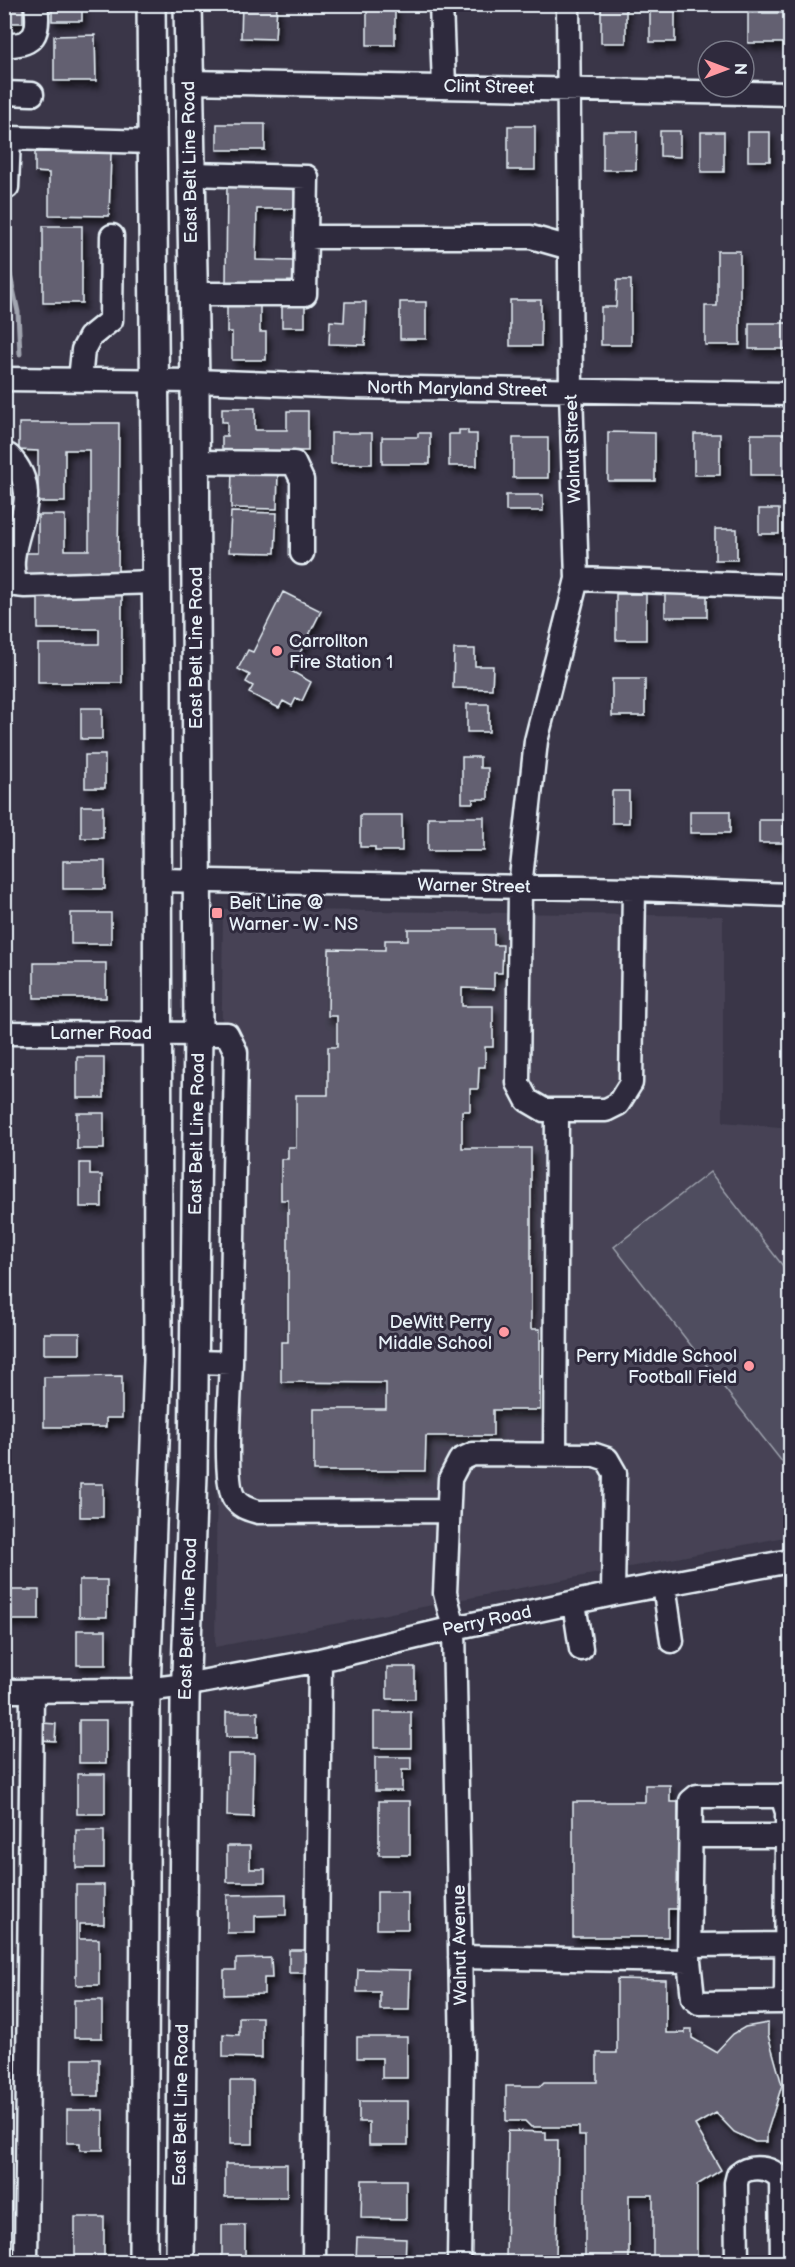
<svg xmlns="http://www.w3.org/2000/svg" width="795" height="2267" font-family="'Balsamiq Sans',sans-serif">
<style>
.built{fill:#464354}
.green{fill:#504e5f;stroke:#9ca0ac;stroke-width:1.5}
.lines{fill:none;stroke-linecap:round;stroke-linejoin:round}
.stream{stroke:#a2a6b1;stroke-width:5}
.building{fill:#636171;stroke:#e8f1f8;stroke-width:1.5;filter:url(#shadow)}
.minor-casing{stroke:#e8f1f8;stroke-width:27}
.major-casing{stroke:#e8f1f8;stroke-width:32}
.minor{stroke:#2f2a3d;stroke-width:22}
.major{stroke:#2f2a3d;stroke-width:27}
.poi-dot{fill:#ff9aa2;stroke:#2f2a3d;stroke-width:2}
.labels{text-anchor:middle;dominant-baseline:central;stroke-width:6;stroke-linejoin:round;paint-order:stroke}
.street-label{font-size:18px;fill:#e8f1f8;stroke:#2f2a3d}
.poi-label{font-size:18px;fill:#e8f1f8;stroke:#2f2a3d;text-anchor:start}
</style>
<defs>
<filter id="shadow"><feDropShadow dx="3.5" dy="6" stdDeviation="3" flood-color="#0009"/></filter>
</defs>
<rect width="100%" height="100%" fill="#3a3648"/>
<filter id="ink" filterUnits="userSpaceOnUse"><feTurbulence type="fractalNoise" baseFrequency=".0167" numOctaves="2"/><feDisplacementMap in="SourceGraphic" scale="12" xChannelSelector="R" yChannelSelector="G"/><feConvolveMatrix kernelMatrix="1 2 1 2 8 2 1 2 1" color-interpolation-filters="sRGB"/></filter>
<g filter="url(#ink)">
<path class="built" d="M223,909L723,916V1122L790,1128V1536L215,1647Z"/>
<path class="green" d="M710,1172L790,1275V1457L783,1463L614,1247Z"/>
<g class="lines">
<path class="stream" d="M4,247L18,312L20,354"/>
</g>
<path class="building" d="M4,4H23V23H4Z
M52,4H82V21H52Z
M242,4H277L275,39L241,38Z
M601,4H626V43H601Z
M650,4H675V42H650Z
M367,5H395V45H367Z
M748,13H785V43H748Z
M95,35L96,81H54V36Z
M217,124H265V150H217Z
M508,126H535V170H508Z
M603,131H637L636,170H603Z
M660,131H680V157L660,156Z
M701,132H724V172H701Z
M748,132H770V161H748Z
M35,152L111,153L109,216L49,215V173L35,172Z
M227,181L294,182V209H257L256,260L293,261V288L226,287Z
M43,226H82V303H43Z
M717,251H740V345H705V306H717Z
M617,280H631V345H601V307H616Z
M510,300H541V346H510Z
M282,302H305V327H282Z
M345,302H366L365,345L329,344L330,321L344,322Z
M400,302H426V339H400Z
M227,306H260V332H266V360H232V332H227Z
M749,323H790V349H749Z
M222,408H255V430H287V411H308V451L222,450V436H227V422H222Z
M19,423H119L118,577H19V553H38V515H65V550H89V450H65V502H38V451L19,450Z
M459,430H468V434H477V466H449V434H459Z
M608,432L655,433V481H608Z
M331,433H372V464H331Z
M418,433H430V464H382V437H418Z
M694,434H720V475H694Z
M751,434H788V475H751Z
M513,438H548V478H513Z
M232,469L278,471L277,509L231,508Z
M506,495H543V511H506Z
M759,509H779V534H759Z
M231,512L277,513L275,553L229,552Z
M715,529H737V560H715Z
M38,590H122V683H38V644H99V629H38Z
M665,591H707V617H665Z
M283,592L321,611L291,671L311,682L302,701L296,698L292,706L283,701L279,708L249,693L253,686L246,682L250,675L238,669L248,650L253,652Z
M616,594H646V640H616Z
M454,649H475V666H493L492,689L453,688Z
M612,679H645V716H612Z
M467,704H489V732H467Z
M81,708H102V739H81Z
M85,755H105V788H85Z
M462,757H480V768H488V799H473V803H462Z
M612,791H629V823H612Z
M785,797H790V820H785Z
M81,806H103V838H81Z
M690,811H730V833H690Z
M360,815H402V851H375V847H360Z
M428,817H484V851H428Z
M759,820H784V843H759Z
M63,861H105V889H63Z
M71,913H111V944H71Z
M408,929H494V945H503L502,973H494V989L462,988V1006H493V1047H485V1067H479L478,1089H470V1111H462V1148H531V1329H540V1410H493V1436H426L425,1471H314V1409H386V1383L281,1382V1342H288V1200H281V1159H288V1147H296V1095H328V1047H337V1016H328L329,949L385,950V940H408Z
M34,963H106V998H34Z
M77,1057H104V1098H77Z
M77,1113H104V1149H77Z
M80,1163H90V1175H102V1207H80Z
M44,1333H80V1354H44Z
M122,1376V1418H106V1427H44V1377Z
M80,1484H103V1517H80Z
M79,1580H107V1617H79Z
M4,1590H39V1620H4Z
M77,1630H106V1665H77Z
M387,1667H415V1699H387Z
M226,1712H258V1737H226Z
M374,1712H411V1748H374Z
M79,1720H106V1763H79Z
M42,1723L56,1724L55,1741L41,1740Z
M228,1754H254L253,1817L227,1816Z
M375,1757H411V1770H402V1791H375Z
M77,1774H105V1814H77Z
M645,1785H670V1802H678V1909H668V1937H573V1802H645Z
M379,1801H410V1855H379Z
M76,1830H104V1868H76Z
M227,1846H250V1869H265V1882H227Z
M76,1885H104V1924H79V1939H99V1985H76Z
M377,1892H408V1929H377Z
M286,1894V1915L255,1916V1933H227V1895Z
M289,1950H305V1973H289Z
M271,1958L272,1978H264V1994L224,1995V1970H236V1959Z
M358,1969L410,1970L409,2010H380V1992H357Z
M617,1979L666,1980V2033H685V2029H692V2038L716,2052L733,2034L745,2027L768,2023V2035L782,2085L767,2133V2142H755L734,2132L716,2113L695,2125L721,2170L697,2185V2262H653V2195H629V2262H585V2136H579V2127H531L525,2121H506V2086H540L544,2082H597V2053H617Z
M74,2000H102V2038H74Z
M239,2017H262V2058L223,2057V2034L239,2035Z
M357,2037H407V2078H382V2058H357Z
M73,2059H99V2096H73Z
M230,2081H253V2144H230Z
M359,2101H408V2145H369V2122H359Z
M67,2110H103V2150H80V2143H67Z
M508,2131L546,2132V2140H558L556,2262H506Z
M225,2164H287V2197H225Z
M362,2180H406V2219L361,2218Z
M75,2217H104V2262H75Z
M222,2225H245V2262H222Z
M357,2237L406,2239L405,2262H377V2259L365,2258V2262H356Z"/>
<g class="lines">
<defs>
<path id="minor" d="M441,4L444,86
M568,4L571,391L577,579L536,741L520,887L518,1083L527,1100L544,1110H606L618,1104L631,1083L634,889
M4,45C35,46 40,34 36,4
M188,82L790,94
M4,93L32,94
M190,174L307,177L305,294H193
M7,187L9,138L152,142
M306,239L317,237H531L570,248
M4,379L195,381L352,387L790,394
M80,380L83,350L90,337L111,320L112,236
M4,456H9C51,501 0,538 16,585L25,586L156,582
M195,462L294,463L302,480V553
M577,579L790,586
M157,880L634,889L790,895
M4,1033L227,1034L236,1052L231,1363L195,1362
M231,1363C230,1389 223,1481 234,1498C240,1507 248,1509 258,1512L448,1511
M555,1454L557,1110
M664,1585L672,1641
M574,1603L581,1649
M4,1691L146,1690L185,1685L320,1660L454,1628L613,1594L790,1561
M692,1836H790
M690,1945L790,1944
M460,1957L689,1961L693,1998L699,2003L783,2002L786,1990L787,1836V1812L782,1796H697L691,1801L689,1961
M26,2262L32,1691
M314,2262L320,1660
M459,2262L462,2053L454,1628L445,1593L450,1479L460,1460L473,1454L595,1455L607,1459L615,1473L613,1594
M737,2262L736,2183L738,2175C749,2165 773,2166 781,2180L782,2262"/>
<path id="major" d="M143,2262L146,1690L158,1360L157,659L151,4
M180,2262L185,1701L193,1474L198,1033L195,381L188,4"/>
</defs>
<use href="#minor" class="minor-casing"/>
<use href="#major" class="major-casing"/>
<use href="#minor" class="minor"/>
<use href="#major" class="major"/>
</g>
</g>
<g class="poi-dot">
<circle cx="277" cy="651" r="6"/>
<rect x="211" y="907" width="12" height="12" rx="3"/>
<circle cx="504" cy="1332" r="6"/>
<circle cx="749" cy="1366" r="6"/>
</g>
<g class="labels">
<g class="street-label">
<text transform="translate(489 87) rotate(1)">Clint Street</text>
<text transform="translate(190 162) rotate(-91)">East Belt Line Road</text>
<text transform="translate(457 389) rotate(1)">North Maryland Street</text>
<text transform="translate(573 449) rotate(-92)">Walnut Street</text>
<text transform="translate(196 648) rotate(-90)">East Belt Line Road</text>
<text transform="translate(474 886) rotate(1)">Warner Street</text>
<text x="101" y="1033">Larner Road</text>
<text transform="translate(197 1134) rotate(-89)">East Belt Line Road</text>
<text transform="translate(188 1619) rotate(-88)">East Belt Line Road</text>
<text transform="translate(487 1621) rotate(-12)">Perry Road</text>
<text transform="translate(460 1945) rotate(-91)">Walnut Avenue</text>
<text transform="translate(181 2105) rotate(-89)">East Belt Line Road</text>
</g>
<g class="poi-label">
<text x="289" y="641">Carrollton<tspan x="289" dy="21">Fire Station 1</tspan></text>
<text x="229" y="903">Belt Line @<tspan x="229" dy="21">Warner - W - NS</tspan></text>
<text x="492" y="1322" text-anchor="end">DeWitt Perry<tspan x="492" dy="21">Middle School</tspan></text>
<text x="737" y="1356" text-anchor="end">Perry Middle School<tspan x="737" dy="21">Football Field</tspan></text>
</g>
</g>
<rect width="795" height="2267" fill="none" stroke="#2f2a3d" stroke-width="24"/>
<rect x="12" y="12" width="771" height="2243" fill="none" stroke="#e8f1f8" stroke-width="2" filter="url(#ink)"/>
<g transform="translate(726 69) rotate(90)"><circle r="28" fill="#2f2a3d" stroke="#797a88" stroke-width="1.5"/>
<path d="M0-4.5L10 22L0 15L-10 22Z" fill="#ff9aa2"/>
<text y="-9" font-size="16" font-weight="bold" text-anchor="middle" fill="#e8f1f8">N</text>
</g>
</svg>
